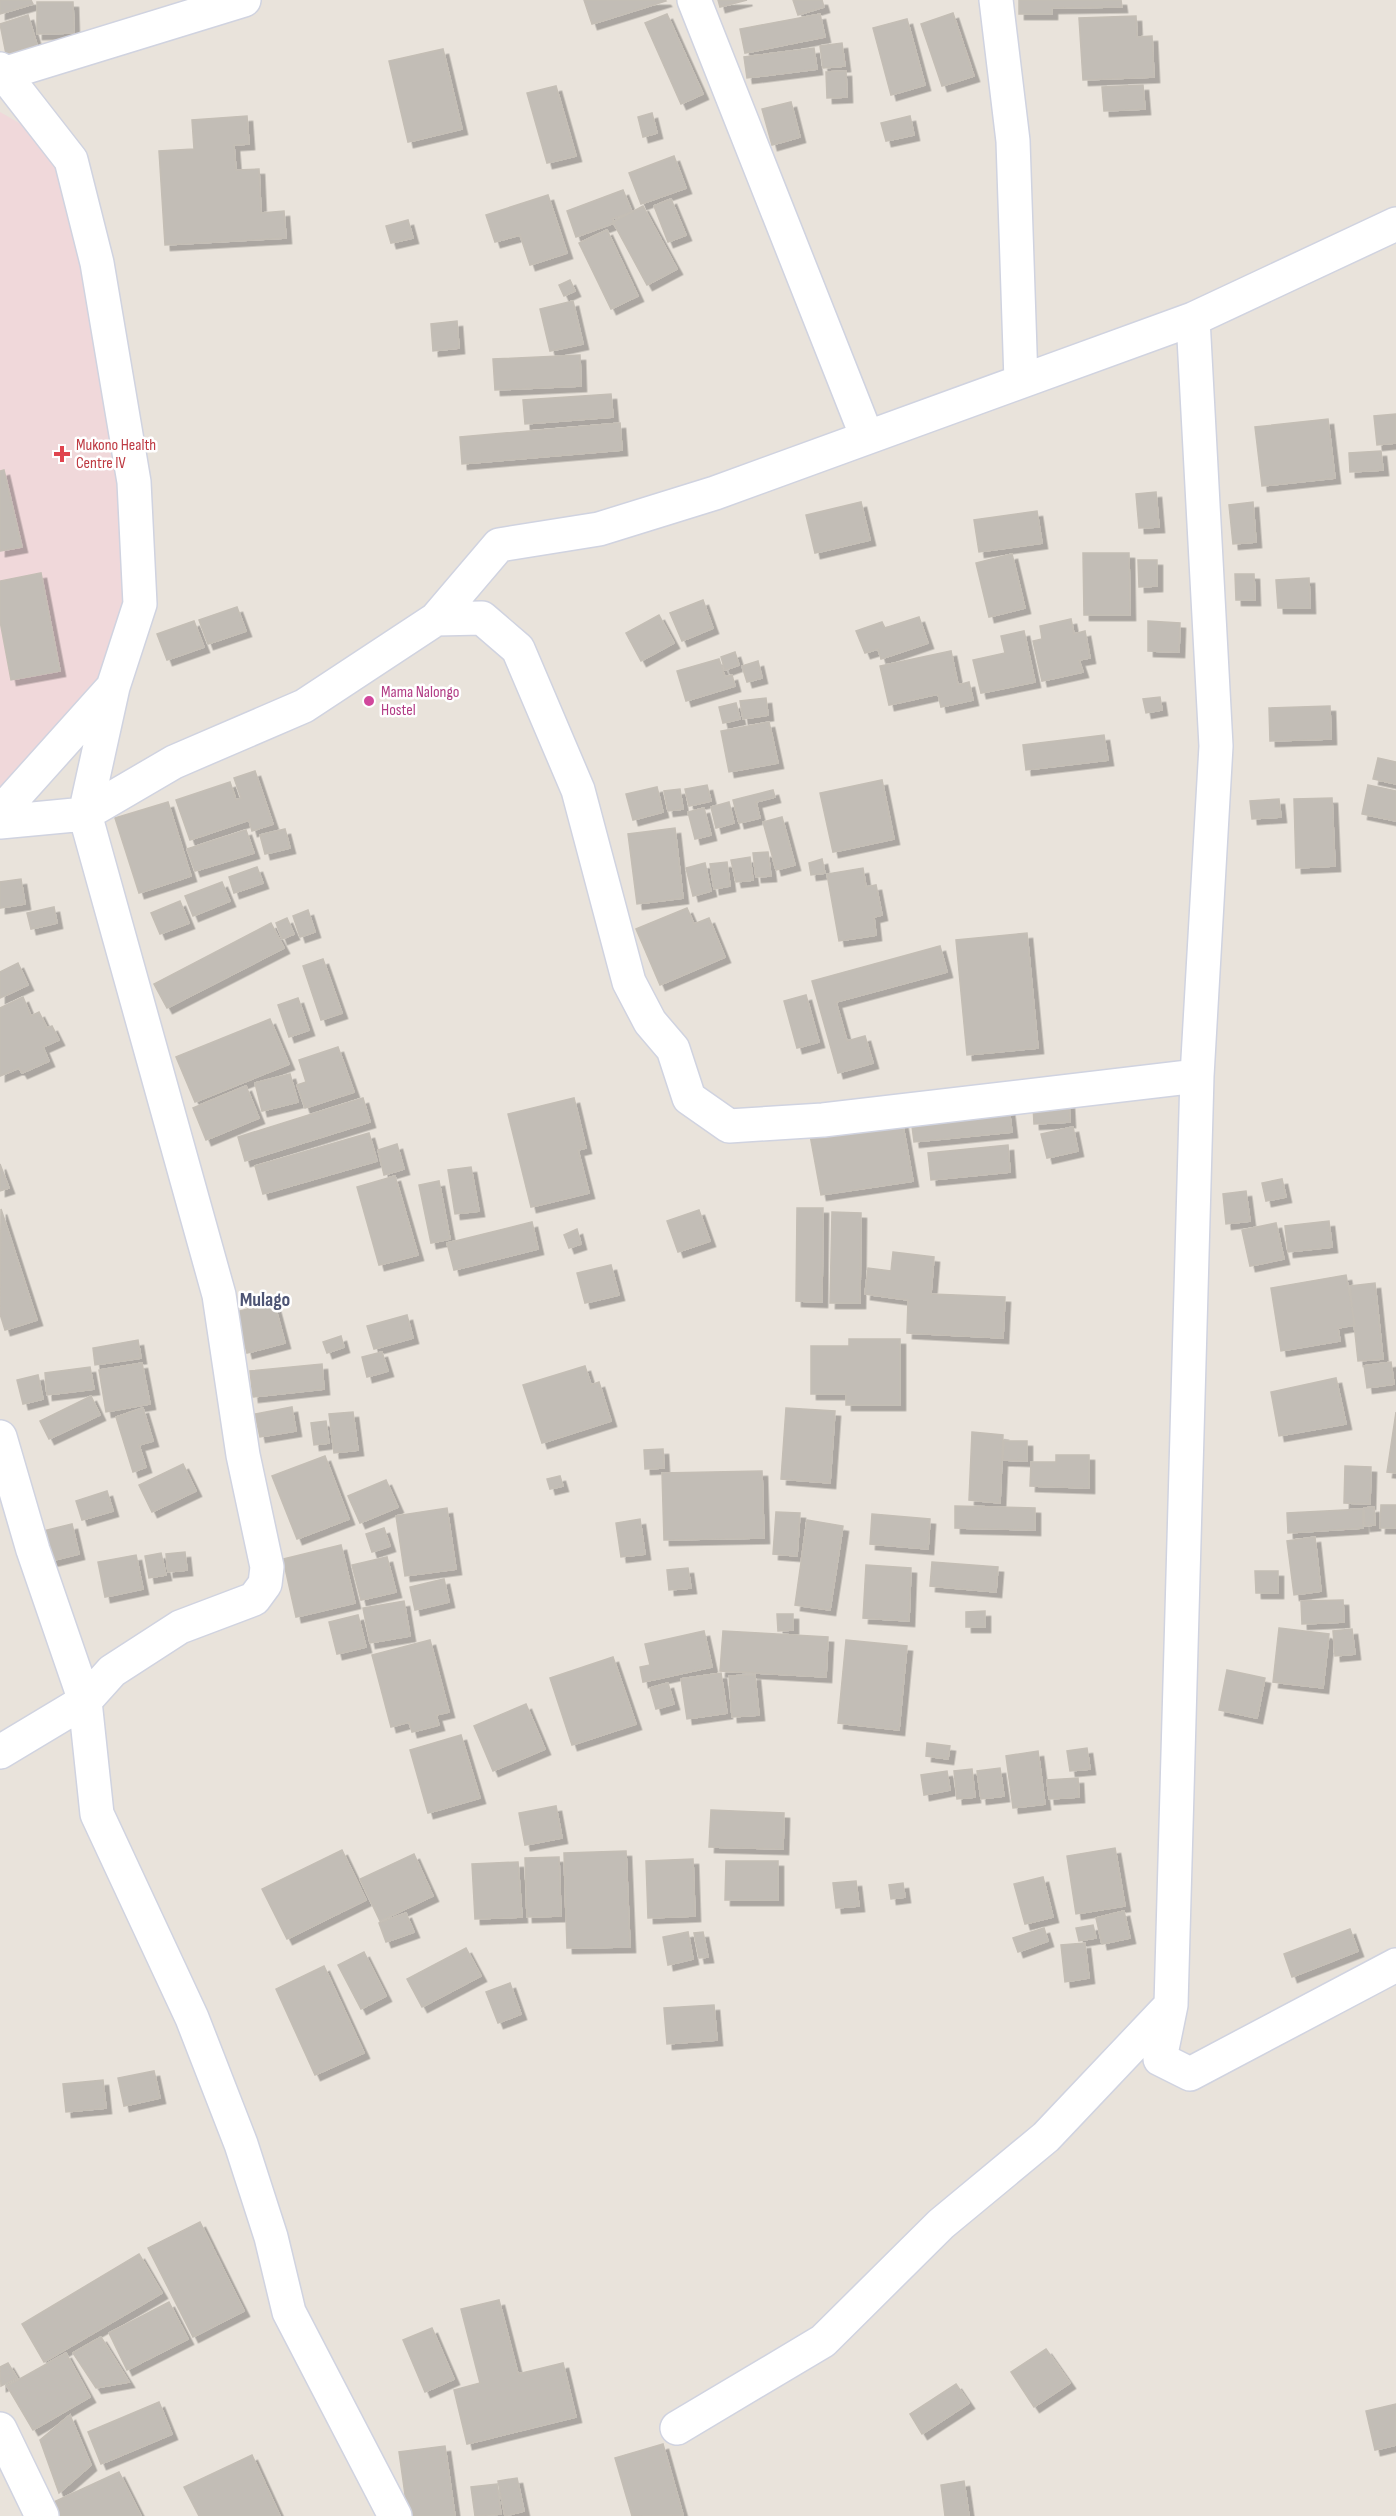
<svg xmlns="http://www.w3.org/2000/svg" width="1396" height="2516" font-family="'Sofia Sans Condensed',sans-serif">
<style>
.medical{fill:#f0d8da}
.building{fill:#c2bdb6;stroke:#c4beb5;stroke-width:1.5;filter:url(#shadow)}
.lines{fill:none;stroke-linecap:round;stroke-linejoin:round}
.street-casing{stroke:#d0d3e0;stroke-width:36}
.street{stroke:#fff;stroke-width:33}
.health-dot{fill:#e0444e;stroke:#fff;stroke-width:2}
.hotel-dot{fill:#d1479c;stroke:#fff;stroke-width:2}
.labels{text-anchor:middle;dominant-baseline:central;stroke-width:5;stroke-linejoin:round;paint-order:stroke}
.health-label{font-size:16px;fill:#be3a42;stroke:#fff;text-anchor:start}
.hotel-label{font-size:16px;fill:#b23c85;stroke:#fff;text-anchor:start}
.quarter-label{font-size:20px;font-weight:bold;fill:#4d5474;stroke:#fff}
</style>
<defs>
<filter id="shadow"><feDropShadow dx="5.5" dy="5.5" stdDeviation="0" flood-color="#0004"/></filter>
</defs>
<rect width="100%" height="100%" fill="#e9e3db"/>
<path class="medical" d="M0,112L61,147L138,560L119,669L0,796Z"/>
<path class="building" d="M0,0H31L33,4L0,14Z
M584,0H665L666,1L592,24Z
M718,0H747L720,7Z
M793,0H822L824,7L798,15Z
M1019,0H1121L1122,7L1052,8V14H1019Z
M37,2H73L74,33L37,34Z
M953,13L974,76L942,86L921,24Z
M667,14L703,94L681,104L645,23Z
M820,14L825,37L745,53L740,29Z
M28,15L37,45L6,54L0,24Z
M1136,16L1137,37L1152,36L1154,77L1083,80L1079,18Z
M907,19L925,85L891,95L873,28Z
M842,43L845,66L823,68L820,46Z
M814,48L817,69L747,78L744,57Z
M443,49L462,129L408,142L389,61Z
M846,71L847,97L827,98L826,72Z
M1143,85L1145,109L1104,111L1102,87Z
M556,86L576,156L547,163L527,93Z
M791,102L800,137L772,145L762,109Z
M652,113L657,133L643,137L638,117Z
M247,116L249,144L234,145L236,170L259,169L261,213L284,211L286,238L165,245L159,151L194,149L192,120Z
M910,116L914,135L886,141L881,123Z
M674,156L686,188L641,204L629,173Z
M623,190L632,212L612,219L614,223L576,237L567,211Z
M548,195L567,253L530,265L520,235L495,242L486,215Z
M671,199L686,235L668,242L654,206Z
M643,206L677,269L647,285L613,222Z
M408,220L413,238L391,243L386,226Z
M607,230L638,296L611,309L579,243Z
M570,280L575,291L564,296L559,285Z
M573,301L583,344L550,351L540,309Z
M457,321L459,348L433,351L431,324Z
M580,355L581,386L495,390L493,359Z
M611,394L613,417L525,424L523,400Z
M1396,414V443L1377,445L1374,416Z
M1328,419L1335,478L1262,486L1255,427Z
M620,423L622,450L462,464L460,437Z
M1381,451L1383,470L1350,472L1349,453Z
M4,470L22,547L0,551V471Z
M1156,492L1159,527L1139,528L1136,494Z
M861,502L870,540L815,553L806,515Z
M1253,502L1256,542L1233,544L1229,505Z
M1037,511L1042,543L979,552L974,520Z
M1083,553H1129L1130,615H1084Z
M1012,554L1025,608L989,617L976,563Z
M1138,560H1157V586L1139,587Z
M41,573L60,671L11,680L0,621V581Z
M1235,574H1254L1255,600H1236Z
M1309,578L1310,608H1278L1276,580Z
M703,600L713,628L682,641L670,613Z
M237,607L246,631L208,644L199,620Z
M659,615L674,643L641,661L626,633Z
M919,617L928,643L881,659L878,649L865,653L856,631L882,622L885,628Z
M1071,619L1074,634L1085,631L1090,658L1079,660L1083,672L1042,681L1033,641L1042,639L1040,626Z
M194,621L204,647L167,660L157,634Z
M1148,621L1180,623L1179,652L1148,651Z
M1024,631L1035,682L981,693L973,660L1005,653L1001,636Z
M951,651L958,685L969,682L973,700L941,707L938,694L889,705L880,666Z
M735,652L739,665L725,670L721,657Z
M719,659L725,677L732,675L735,686L686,701L677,671Z
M758,661L762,678L747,682L742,666Z
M1160,697L1162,710L1146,713L1143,699Z
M766,698L768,715L743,719L740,701Z
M736,703L740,719L723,723L719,707Z
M1330,706L1331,739L1270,741L1269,708Z
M769,722L778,763L729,772L721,731Z
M1104,735L1108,760L1026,770L1023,745Z
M1378,758L1396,762V784L1373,779Z
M255,771L273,824L252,831L249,820L190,840L176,800L230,782L236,800L241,798L234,778Z
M882,780L894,839L833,852L820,793Z
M707,785L711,801L689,806L685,789Z
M1368,785L1396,791V821L1362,814Z
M657,787L663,812L633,820L626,794Z
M680,789L683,809L668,811L664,791Z
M773,790L775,797L756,802L760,818L739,823L733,800Z
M1332,798L1335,866L1296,868L1294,799Z
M1279,799L1281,817L1252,819L1250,801Z
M168,802L191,876L139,893L115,818Z
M729,802L734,823L716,828L711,807Z
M704,808L711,835L695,839L688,812Z
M782,817L795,865L776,870L763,822Z
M675,828L683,898L637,904L628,834Z
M285,829L290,848L265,854L260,835Z
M246,830L254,853L195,871L187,849Z
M768,852L771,876L756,877L753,853Z
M750,857L753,880L736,882L731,860Z
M822,859L825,873L811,875L809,863Z
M727,862L730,886L714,889L710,864Z
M705,863L711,891L693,896L686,868Z
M257,867L263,883L234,893L229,877Z
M863,868L866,887L876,885L882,915L874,917L876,935L839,941L827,874Z
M21,879L25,904L0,908V882Z
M222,882L230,901L193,916L185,896Z
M180,901L189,923L160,934L151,913Z
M54,907L57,923L31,929L27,913Z
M687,908L694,924L709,918L725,957L660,985L636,929Z
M308,910L315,932L300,937L293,916Z
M287,918L294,934L282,939L276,923Z
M271,923L284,948L167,1008L154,984Z
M1027,933L1038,1048L967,1055L956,940Z
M940,946L947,972L836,1002L847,1041L865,1036L873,1063L838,1073L812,981Z
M323,959L342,1013L321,1020L303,966Z
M18,963L28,985L0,998V972Z
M806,995L819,1042L797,1048L784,1001Z
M23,997L31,1016L39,1012L47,1028L52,1026L59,1040L43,1047L49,1061L22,1073L19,1068L0,1076V1008Z
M298,998L309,1030L289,1037L278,1005Z
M270,1019L289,1064L195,1102L176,1057Z
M338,1047L354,1092L305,1108L297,1085L306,1082L299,1060Z
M290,1074L298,1102L262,1111L255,1083Z
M246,1086L259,1118L206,1140L193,1108Z
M363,1098L370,1122L245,1161L238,1137Z
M574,1098L586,1148L578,1150L589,1193L531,1207L508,1114Z
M1069,1103L1070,1122L1034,1124L1033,1105Z
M1009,1108L1012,1132L914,1142L911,1118Z
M902,1120L913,1181L821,1195L810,1135Z
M1073,1127L1078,1151L1047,1158L1041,1134Z
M369,1133L377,1161L263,1194L255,1166Z
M397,1144L404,1169L384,1175L378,1150Z
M1008,1145L1010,1172L931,1180L928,1153Z
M0,1164L9,1188L0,1191Z
M471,1167L479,1211L455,1214L448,1170Z
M395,1176L418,1255L379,1265L357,1187Z
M1282,1179L1286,1197L1266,1201L1262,1183Z
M439,1181L450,1239L431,1243L419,1185Z
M1246,1191L1250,1221L1226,1224L1223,1194Z
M797,1208H823L822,1302L796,1301Z
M1,1209L37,1320L5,1330L0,1314Z
M699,1210L710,1241L678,1252L667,1221Z
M832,1212L861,1213L860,1303H830Z
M1329,1221L1332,1247L1288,1252L1285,1226Z
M532,1222L538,1249L454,1270L447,1243Z
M1276,1223L1284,1259L1250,1266L1242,1230Z
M577,1229L581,1244L569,1248L564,1235Z
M893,1252L934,1257L931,1294L1005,1297L1003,1338L907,1333L908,1300L865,1294L868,1268L891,1271Z
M611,1265L619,1295L585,1303L577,1273Z
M1346,1275L1355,1325L1338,1328L1340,1341L1281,1351L1271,1288Z
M1375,1283L1383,1359L1358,1361L1350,1286Z
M274,1302L285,1343L247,1353L236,1312Z
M407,1315L413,1338L374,1349L367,1326Z
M341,1336L344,1347L327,1353L323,1342Z
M849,1339H900V1405H846V1394H811V1346H849Z
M138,1340L141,1358L95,1365L93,1348Z
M382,1352L388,1371L367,1377L362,1357Z
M1391,1362L1394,1384L1367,1388L1364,1366Z
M142,1363L150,1404L106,1412L99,1370Z
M322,1364L324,1389L253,1397L250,1371Z
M585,1366L591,1385L599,1382L611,1421L542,1443L523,1385Z
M90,1367L94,1389L47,1395L45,1373Z
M38,1375L43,1399L23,1404L17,1380Z
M1336,1378L1346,1424L1279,1436L1271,1392Z
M91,1396L100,1415L49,1439L40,1421Z
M292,1407L296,1431L260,1437L255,1414Z
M143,1408L153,1441L139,1445L146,1467L133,1472L116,1417Z
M786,1408L835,1411L830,1483L781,1479Z
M353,1412L358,1450L334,1453L329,1414Z
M1396,1412V1473L1387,1472Z
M326,1421L329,1443L314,1445L311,1423Z
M972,1432L1003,1435L1000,1503L969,1500Z
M1004,1441H1027V1461L1003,1460Z
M663,1449L664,1468L645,1469L644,1450Z
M1056,1455H1089V1488L1030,1486L1031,1462H1056Z
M325,1456L349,1519L297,1539L272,1476Z
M183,1464L196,1491L152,1512L139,1485Z
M1345,1466L1371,1467L1370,1504L1344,1503Z
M762,1471L764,1538L664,1540L662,1473Z
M560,1476L563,1486L550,1489L547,1479Z
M386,1480L398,1507L360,1523L348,1496Z
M107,1491L113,1511L82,1520L76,1501Z
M1381,1505H1396V1528H1380Z
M955,1506L1035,1508V1530L955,1528Z
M1374,1507L1375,1525L1365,1526L1364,1508Z
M447,1508L456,1569L405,1576L396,1516Z
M1363,1509V1528L1288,1533L1287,1513Z
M776,1512L800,1513L797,1556L773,1554Z
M872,1514L930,1519L928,1549L870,1544Z
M640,1519L645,1554L621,1557L616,1523Z
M807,1520L843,1526L830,1610L795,1605Z
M72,1524L79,1554L46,1562L39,1532Z
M384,1528L390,1546L372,1552L366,1534Z
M1315,1537L1321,1591L1294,1595L1287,1541Z
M341,1545L355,1603L296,1617L283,1559Z
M185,1552L187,1570L168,1572L166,1554Z
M161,1553L166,1575L149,1578L145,1556Z
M136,1555L143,1589L105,1597L98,1562Z
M387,1557L396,1592L361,1600L352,1565Z
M932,1562L998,1567L996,1592L930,1586Z
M866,1565L911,1568L909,1621L863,1618Z
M688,1568L691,1588L669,1590L667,1570Z
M1255,1571H1278V1593H1256Z
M444,1579L449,1602L415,1610L410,1587Z
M1343,1600L1344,1622L1302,1624L1301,1601Z
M404,1601L410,1636L370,1643L363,1608Z
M985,1611V1627H966V1612Z
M777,1614H793V1630L778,1631Z
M358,1615L366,1647L337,1654L329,1622Z
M1279,1628L1329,1634L1323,1688L1273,1682Z
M1352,1629L1355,1654L1335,1656L1333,1631Z
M704,1631L712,1667L643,1682L640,1667L650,1665L645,1644Z
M723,1631L828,1637L826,1677L720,1671Z
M430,1640L449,1712L436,1715L439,1725L412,1732L409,1722L391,1727L372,1655Z
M846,1640L907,1646L899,1730L838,1723Z
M613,1657L636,1724L572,1745L550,1678Z
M1227,1670L1265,1678L1257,1718L1219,1710Z
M721,1673L727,1713L687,1719L681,1679Z
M755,1675L759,1715L732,1717L729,1676Z
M668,1683L674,1704L656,1709L650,1688Z
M526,1704L545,1749L493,1771L474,1726Z
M461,1735L480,1798L428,1813L410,1750Z
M927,1743L950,1746L948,1759L926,1756Z
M1087,1748L1090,1769L1070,1771L1067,1751Z
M1038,1751L1045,1804L1013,1808L1006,1756Z
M1000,1768L1004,1796L981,1799L977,1771Z
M972,1769L975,1797L957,1799L954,1771Z
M947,1771L950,1790L924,1795L921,1775Z
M1078,1778L1079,1797L1049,1799L1047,1780Z
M556,1806L562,1838L525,1845L519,1813Z
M711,1810L784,1813L783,1849L709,1847Z
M1115,1848L1125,1906L1076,1914L1067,1856Z
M342,1850L366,1900L287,1939L262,1889Z
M626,1851L630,1947L567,1948L564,1853Z
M414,1854L433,1896L380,1921L360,1879Z
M559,1857L561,1916L527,1917L525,1858Z
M693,1859L695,1916L648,1918L646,1861Z
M726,1861H778V1900H725Z
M518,1862L522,1917L475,1919L472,1864Z
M1043,1877L1053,1917L1025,1924L1014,1884Z
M856,1881L859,1906L836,1908L833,1883Z
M903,1883L905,1897L891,1899L889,1885Z
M1124,1911L1130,1938L1102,1944L1096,1918Z
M406,1913L414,1932L386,1942L379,1923Z
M1093,1925L1096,1938L1079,1941L1076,1928Z
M1044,1928L1048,1941L1018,1952L1013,1938Z
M1350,1929L1358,1951L1292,1977L1284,1954Z
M688,1932L693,1959L668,1965L663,1937Z
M703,1932L708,1957L699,1958L694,1933Z
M1085,1943L1089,1978L1065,1982L1061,1945Z
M466,1948L481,1976L422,2007L407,1979Z
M364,1952L386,1996L361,2009L338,1965Z
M324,1966L364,2053L315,2075L276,1989Z
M510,1983L521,2014L498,2023L486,1992Z
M714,2005L717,2040L667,2044L664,2008Z
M154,2071L160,2098L124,2106L118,2078Z
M103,2080L106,2108L66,2112L63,2084Z
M200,2222L244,2311L193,2337L148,2248Z
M139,2254L162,2293L44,2362L22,2324Z
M499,2300L518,2374L563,2363L576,2417L467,2444L454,2390L480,2383L461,2309Z
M169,2302L188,2339L127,2370L109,2333Z
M432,2328L454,2379L425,2392L403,2340Z
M101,2337L129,2382L96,2388L73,2353Z
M1046,2349L1070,2383L1034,2407L1011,2372Z
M66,2353L90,2397L33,2430L7,2386Z
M8,2363L17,2378L1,2386L0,2367Z
M956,2384L969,2403L922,2434L910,2414Z
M159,2402L172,2434L101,2464L88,2432Z
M1396,2404V2445L1375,2450L1366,2411Z
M70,2415L91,2465L59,2493L40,2440Z
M663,2444L683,2515L632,2516L615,2458Z
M445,2446L455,2516H408L399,2452Z
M252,2455L280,2516H199L184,2487Z
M119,2472L141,2516H52L47,2505Z
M517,2478L524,2511L505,2516L498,2481Z
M964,2481L969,2516H945L941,2485Z
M497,2484L501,2514L475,2516L471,2487Z"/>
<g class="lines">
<defs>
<path id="street" d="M694,0L867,437
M996,0L1013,141L1021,381
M0,69L71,160L97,263L134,482L140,604L113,687L0,813
M0,75L244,0
M436,619L499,545L599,529L715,493L1193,319L1396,224
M0,822L85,814L174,762L304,706L436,619L482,618L518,649L578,790L629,982L650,1022L673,1049L689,1098L729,1126L823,1120L1197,1076
M0,1437L33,1550L85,1701L97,1814L192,2018L241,2144L271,2237L289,2312L395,2516
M0,1752L85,1701L112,1671L180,1627L254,1599L265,1584L267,1567L243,1455L219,1295L85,814L113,687
M1171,2005L1197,1076L1216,746L1193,319
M677,2428L823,2341L941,2224L1046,2137L1171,2005L1160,2059L1190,2074L1396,1965
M0,2429L42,2516"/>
</defs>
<use href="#street" class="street-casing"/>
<use href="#street" class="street"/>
</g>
<path class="health-dot" d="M59 445h6v6h6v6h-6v6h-6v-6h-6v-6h6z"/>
<circle class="hotel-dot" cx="369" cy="701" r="6"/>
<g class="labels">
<g class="health-label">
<text x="76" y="445">Mukono Health<tspan x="76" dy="18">Centre IV</tspan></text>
</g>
<g class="hotel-label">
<text x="381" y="692">Mama Nalongo<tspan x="381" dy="18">Hostel</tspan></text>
</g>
<g class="quarter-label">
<text x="265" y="1300">Mulago</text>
</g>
</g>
</svg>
